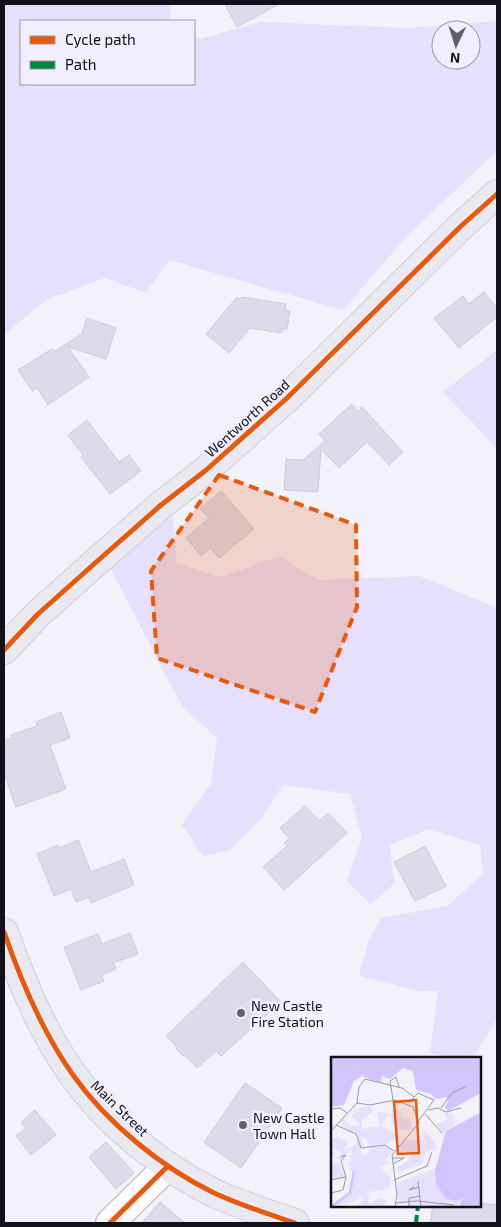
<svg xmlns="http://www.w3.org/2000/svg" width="501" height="1227" font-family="'Exo 2',sans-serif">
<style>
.green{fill:#e6dffd;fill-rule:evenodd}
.building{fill:#dddaea;stroke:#ceccd5}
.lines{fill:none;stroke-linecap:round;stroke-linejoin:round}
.minor-casing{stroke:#b4b2bb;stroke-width:30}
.major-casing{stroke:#d0cfd4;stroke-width:30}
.minor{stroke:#fdfdfe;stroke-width:28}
.major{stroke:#eae9ef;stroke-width:28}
.quiet{stroke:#00873e;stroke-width:4;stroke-dasharray:8 4;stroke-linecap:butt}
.cycleway-casing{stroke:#f1eefe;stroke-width:8}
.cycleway{stroke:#e8590c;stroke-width:5}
.marked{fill:#e8590c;fill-opacity:0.2;stroke:#e8590c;stroke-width:4;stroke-dasharray:10 6;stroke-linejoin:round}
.poi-dot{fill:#615f68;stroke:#f1eefe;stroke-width:2}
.labels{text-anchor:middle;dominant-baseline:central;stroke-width:5;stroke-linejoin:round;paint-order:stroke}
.street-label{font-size:14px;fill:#121019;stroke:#f1eefe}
.poi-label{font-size:14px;fill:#121019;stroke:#f1eefe;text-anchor:start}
.inset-river{fill:none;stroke:#d4c4fe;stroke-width:2.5}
.inset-road{fill:none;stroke:#9998a0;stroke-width:1}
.view{fill:#e8590c;fill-opacity:0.15;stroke:#e8590c;stroke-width:2.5}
.inset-edge{fill:none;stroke:#121019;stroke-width:2.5}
</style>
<rect width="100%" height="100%" fill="#f3f2fa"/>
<path class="green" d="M4,4H171L170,21H21V84H194V35L200,39L260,22L408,28L497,21V151L406,237L343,310L169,260L146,293L105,278L46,300L4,335ZM441,30H471V60H441Z
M497,350V449L443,392Z
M172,512L177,563L220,577L280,556L317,580L420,576L497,608V1019L473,1058H453L430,1053L438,991H418L359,976L369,940L381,918L447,906L483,874L480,845L428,829L390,845L394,884L370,904L347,881L362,838L350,794L283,785L259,821L230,850L203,856L182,825L211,783L217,738L182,706L109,566Z"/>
<path class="building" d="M225,4H279L237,27Z
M484,292L497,308V317L459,348L434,318L463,296L469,304Z
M237,297L240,299L242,297L286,304L285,310L290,311L287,329H282V333L250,328L229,353L206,334Z
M87,318L116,328L106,359L68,347L89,377L48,405L37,388L32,391L18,370L52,349L55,351L82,334Z
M352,404L358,411L362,407L403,452L389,465L367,442L339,468L321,449L318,492L284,490L286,459L303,460L325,441L319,434Z
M87,420L119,462L129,455L141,471L110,494L81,457L83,455L68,435Z
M221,491L254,529L219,558L211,548L201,556L186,538L209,518L200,509Z
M61,712L70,738L50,745L66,789L16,807L4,774V741L12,738L11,735L37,726L36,722Z
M305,806L319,821L328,813L347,833L284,890L263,867L287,846L284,843L289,838L280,828Z
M78,840L91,872L124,859L134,885L91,903L89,897L76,902L71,889L54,896L37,854L58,845L59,848Z
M425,846L446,886L415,901L394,862Z
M130,933L138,954L113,963L116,969L101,975L104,981L81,990L64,947L98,934L102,944Z
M243,962L281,1002L221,1056L216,1051L197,1068L186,1056H183L176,1049V1046L166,1036Z
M245,1083L282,1108L241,1168L204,1142Z
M35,1110L56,1135L31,1155L16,1136L26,1128L21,1122Z
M106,1142L134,1173L116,1189L89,1157Z
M160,1202L185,1223H142Z
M480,1203L497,1205V1223H430L433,1206H480Z"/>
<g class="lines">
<defs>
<path id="minor" d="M110,1223L168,1166"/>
<path id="major" d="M4,650L38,614L94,564L161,505L205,471L286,399L460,227L497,194
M4,932C21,981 43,1033 73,1075C107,1123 161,1167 214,1193C240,1205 268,1214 295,1223"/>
</defs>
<use href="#minor" class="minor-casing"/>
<use href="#major" class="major-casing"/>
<use href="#minor" class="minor"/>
<use href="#major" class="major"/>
<path class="quiet" d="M416,1223L418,1206"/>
<defs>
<path id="cycleway" d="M4,650L38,614L94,564L161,505L205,471L286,399L460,227L497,194
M4,932C21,981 43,1033 73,1075C107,1123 161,1167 214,1193C240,1205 268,1214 295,1223
M110,1223L168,1166"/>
</defs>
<use href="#cycleway" class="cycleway-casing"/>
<use href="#cycleway" class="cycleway"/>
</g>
<path class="marked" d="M219,475L356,525L357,607L315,712L157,658L151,571Z"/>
<g class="poi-dot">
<circle cx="241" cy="1013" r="5"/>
<circle cx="243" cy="1125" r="5"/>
</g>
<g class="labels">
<g class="street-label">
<text transform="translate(247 418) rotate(-42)">Wentworth Road</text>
<text transform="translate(120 1108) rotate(44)">Main Street</text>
</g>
<g class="poi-label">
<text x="251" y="1005">New Castle<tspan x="251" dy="16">Fire Station</tspan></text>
<text x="253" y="1117">New Castle<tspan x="253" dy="16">Town Hall</tspan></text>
</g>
</g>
<g transform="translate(331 1057)">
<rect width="150" height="150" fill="#f3f2fa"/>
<path d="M36,50L41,51V55L31,63L30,72L49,69L46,55L60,57L65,52L70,55L65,61L70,58L74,63L77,60L82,72L79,74L65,71L60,66L61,61L56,59L51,69L68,80L55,87L37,88L35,81L32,82L30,83L34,89L30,90L25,77L11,71L15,68L9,66L13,61L19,69L26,68L28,66L20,60L23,57L22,52L28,56V51ZM115,56H121L123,65L130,61L112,76L105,67L116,62ZM91,72L98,77L107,92L95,93L91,107L67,116V110L78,103L81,95L63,96L73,83H92ZM9,79L7,82H13L17,87L12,93L23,89L27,84L31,98L38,97L39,90L54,89L62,94L54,103L59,106L48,110L60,122L58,131L35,136L39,141L36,142L39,147L48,141L55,143V148L59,150H25L33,142L30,138L24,144L1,150L18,135L22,117L16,105L21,104L18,98H21L20,92L10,104L5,100L10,97L8,93H2L4,100L0,98V83ZM2,103L10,108L14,120L0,122ZM105,111V126L110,135L115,142L127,144L129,150H78L76,146L67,145L66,126Z" fill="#e6dffd"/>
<path d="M0,0H150V36L117,54L113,50L117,45L116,40L105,42L100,37L85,33L82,14L72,11L59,22L51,19L50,26L31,19L23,24L13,48L0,50ZM150,55V150H129V144L139,139L127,144L115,142L105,127L104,113L115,74Z" fill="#d4c4fe"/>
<path class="inset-river" d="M1,149L19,136L23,114"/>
<path class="inset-road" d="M62,43L59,24L65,20L68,30M26,46L28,30L34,22L71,31L83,40M78,46L87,36L103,43L88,63M110,51L121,36L134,30M0,52L9,51L16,56M97,53L107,51L115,55L130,51M94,57L111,76M5,68L25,77L30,91L54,88L63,94M0,74L26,46L39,48L64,43L82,50L88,66L61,98L66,138L64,150M10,100L15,98L10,104L15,120M61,101H73L62,107M0,123L15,120L12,133L0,136M63,123L96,109L101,95M87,124L90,150M83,130L78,133L88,130M65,146L86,144L123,148M78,150V141L89,139"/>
<path class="view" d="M85,43L88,96L67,97L63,45Z"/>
<rect width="150" height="150" class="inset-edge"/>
</g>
<rect width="501" height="1227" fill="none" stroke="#121019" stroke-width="10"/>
<rect x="20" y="20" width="175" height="65" fill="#f1eefe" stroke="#9895a2"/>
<rect x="30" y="36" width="25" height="8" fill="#e8590c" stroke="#9895a2"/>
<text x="65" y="45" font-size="15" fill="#121019">Cycle path</text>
<rect x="30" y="61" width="25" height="8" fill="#00873e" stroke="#9895a2"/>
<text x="65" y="70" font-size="15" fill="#121019">Path</text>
<g transform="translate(456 45) rotate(184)"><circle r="24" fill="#f1eefe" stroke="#9895a2"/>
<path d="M0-4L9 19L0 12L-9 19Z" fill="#615f68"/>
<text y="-8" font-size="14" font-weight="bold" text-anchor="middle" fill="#121019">N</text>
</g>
</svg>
